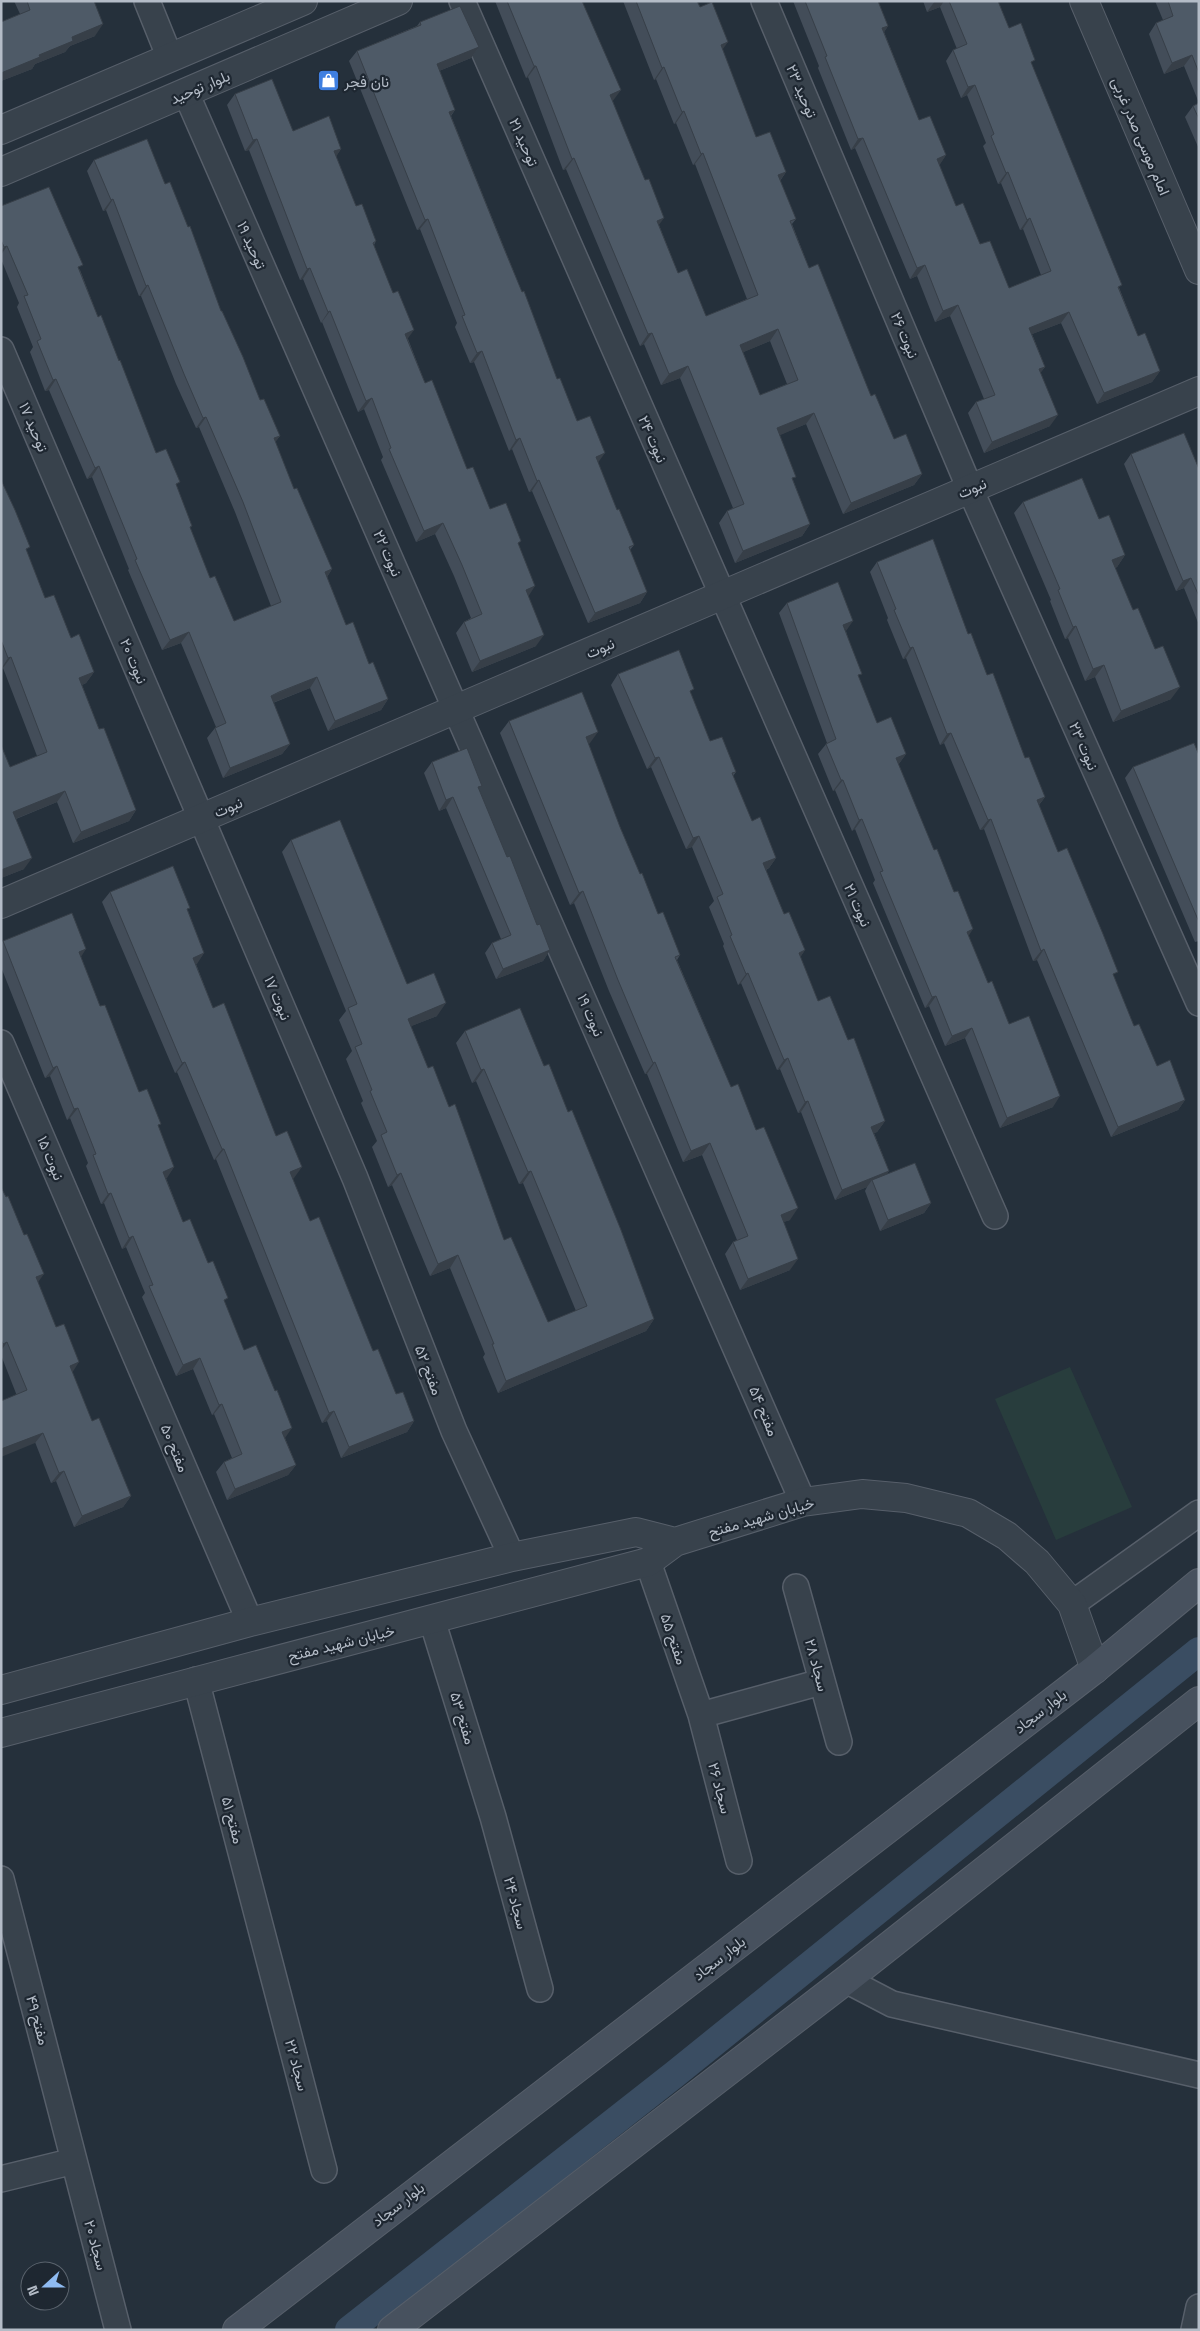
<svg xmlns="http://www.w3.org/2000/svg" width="1200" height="2331" font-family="'Space Grotesk',Vazirmatn,sans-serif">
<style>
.green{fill:#283d3d}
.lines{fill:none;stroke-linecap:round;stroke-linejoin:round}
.canal{stroke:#3a4d62;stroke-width:28}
.minor-casing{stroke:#575f6a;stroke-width:28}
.tertiary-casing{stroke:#575f6a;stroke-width:30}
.secondary-casing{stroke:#575f6a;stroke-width:30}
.minor{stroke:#38424c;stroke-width:25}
.tertiary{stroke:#38424c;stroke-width:28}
.secondary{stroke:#47515e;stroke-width:28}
.wall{fill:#434d59;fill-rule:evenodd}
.shaded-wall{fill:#373f48}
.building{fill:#4e5a67;stroke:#373f48;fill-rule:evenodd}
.labels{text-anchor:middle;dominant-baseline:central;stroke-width:4.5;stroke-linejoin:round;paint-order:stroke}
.poi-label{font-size:15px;fill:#b4bcc7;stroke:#1e2731;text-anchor:start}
.street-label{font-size:15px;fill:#b4bcc7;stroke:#1e2731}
</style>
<rect width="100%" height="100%" fill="#25303b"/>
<path class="green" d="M1070,1367L1132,1507L1056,1540L995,1399Z"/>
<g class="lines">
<path class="canal" d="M349,2330L675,2074L1199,1651"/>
<defs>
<path id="minor" d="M147,1L170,58
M462,1L995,1216
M764,1L970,489L1199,1003
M186,93L803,1502
M1,350L355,1178L454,1431L512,1557
M1,1043L250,1622
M648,1562L701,1715L739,1861
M796,1587L839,1742
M1072,1604L1199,1513
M432,1620L493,1817L540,1989
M196,1680L324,2170
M701,1715L821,1682
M1,1879L118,2330
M846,1980L892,2004L1199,2075
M1,2179L74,2161
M1194,2330L1199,2307"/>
<path id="tertiary" d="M1084,1L1199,270
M1,130L303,1
M1,172L398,1
M1,904L1199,391
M1,1690L250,1622L512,1557L636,1532L675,1542
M1,1733L648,1562L675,1542L803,1502L862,1494L906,1498L968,1513L1007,1536L1037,1562L1072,1604L1095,1669"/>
<path id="secondary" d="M237,2330L1095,1669L1199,1583
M392,2330L846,1980L1199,1701"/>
</defs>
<use href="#minor" class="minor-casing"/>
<use href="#tertiary" class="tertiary-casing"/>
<use href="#secondary" class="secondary-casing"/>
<use href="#minor" class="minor"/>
<use href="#tertiary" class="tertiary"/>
<use href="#secondary" class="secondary"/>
</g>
<path class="wall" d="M14,1H94L95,36L70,46L65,52L35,64L32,69L1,81V22L20,14Z
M495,1H582L613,102L659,225L678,273L706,316L747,299L695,164L693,165L676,123L674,124L656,79L654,80L623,1H697L700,7L722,49L756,137L786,172L780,181L796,219L792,224L809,268L871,396L894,439L922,474L914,485L843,514L806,424L779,435L793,480L810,524L802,536L735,563L719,523L727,511L733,508L680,378L661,385L644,344L640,346L566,169L563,170L528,77L526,78ZM770,341L787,384L760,395L743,352Z
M793,1H878L888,26L884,32L919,120L946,155L939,165L956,206L980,244L1009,288L1041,275L1023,229L1020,230L1001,183L998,184L983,146L986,143L967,95L961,98L946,61L953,50L957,49L940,7L927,12L923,1H998L1009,28L1032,65L1138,336L1160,371L1152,382L1097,404L1061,323L1032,334L1045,367L1040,373L1050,426L984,453L968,413L976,402L984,399L950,316L935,322L917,276L910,279L855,148L851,150L818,68L819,66Z
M1155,1H1199V149L1185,117L1193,106L1199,103L1184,66L1164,74L1149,34L1156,23L1163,20Z
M420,22L479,47L471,58L439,71L455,110L451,116L557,379L598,463L617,510L634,545L630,550L647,592L640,603L588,623L532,491L529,492L512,449L509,451L474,362L470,363L455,327L457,323L420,229L417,230L349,61L357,51L417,26Z
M235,94L293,131L341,149L336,156L356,206L376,241L374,245L408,339L425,383L467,469L490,509L519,545L536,646L472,672L456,633L464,622L471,618L454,576L435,534L416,542L381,460L383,457L364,409L358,412L322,322L321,323L303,279L300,280L249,150L245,151L227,105Z
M94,160L165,184L260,400L280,436L275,442L294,489L332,569L327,577L346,625L369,664L388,699L381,710L328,731L310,688L273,703L290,744L282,754L223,778L207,738L215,728L216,727L181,643L162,650L128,570L129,569L92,477L87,479L49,390L45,391L30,352L33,347L17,307L19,303L1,259V206L80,270L98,317L156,453L177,487L190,529L210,578L234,621L271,606L235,512L199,427L196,428L176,384L141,296H139L106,210L103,211L87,171Z
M1131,454L1199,469V625L1184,588L1176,591L1124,464Z
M1,480L27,552L45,598L94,672L86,683L82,685L99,729L136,810L129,821L73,843L57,802L16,819L24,869L1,878V745L10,767L37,756L3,668L1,669Z
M1023,502L1099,519L1125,555L1117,567L1115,568L1133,610L1171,699L1113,722L1095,677L1085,681L1068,638L1065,639L1050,601L1051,600L1014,513Z
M877,562L968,634L1025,758L1045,797L1039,805L1058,852L1114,977L1134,1026L1157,1066L1185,1100L1178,1110L1111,1137L1037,960L1033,961L984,829L980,830L944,743L940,745L906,658L903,659L887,620L888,618L870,572Z
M787,603L846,631L859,678L877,723L906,754L898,765L988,983L1053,1107L1000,1128L965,1038L945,1046L929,1006L925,1008L873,883L875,880L855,829L852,831L835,790L833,791L818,754L827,743L779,613Z
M618,674L691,694L710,741L736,772L733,776L752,821L776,858L769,868L766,870L784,914L805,950L800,957L818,1001L848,1040L885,1121L877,1132L874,1133L889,1171L886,1175L931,1203L924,1213L880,1231L865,1191L867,1187L835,1200L801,1112L798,1113L780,1069L777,1070L741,983L738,985L723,946L724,944L709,907L714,901L692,847L686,849L651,767L647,769L611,685Z
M509,721L590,743L588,744L620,827L640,874L658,914L680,955L677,960L731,1087L790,1220L783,1222L790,1270L740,1290L725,1254L733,1242L737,1240L702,1155L683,1162L647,1074H645L609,991L574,903L570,905L500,733Z
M1199,755V941L1195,942L1125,778L1133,767Z
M432,762L479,789L507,857L537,925L550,950L543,961L496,979L485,953L492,943L501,939L446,808L439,811L424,773Z
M291,840L407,984L437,1016L411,1026L428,1068L449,1107L504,1240L548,1322L576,1311L523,1183L519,1184L476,1081L472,1083L456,1043L465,1031L544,1066L654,1319L646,1331L498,1393L483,1357L485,1354L450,1268L430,1276L392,1185L388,1187L372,1147L377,1141L361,1103L363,1101L346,1059L352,1051L339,1020L346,1011L282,852Z
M110,892L188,911L204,953L196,964L213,1008L276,1136L294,1178L292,1179L310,1221L373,1351L396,1394L414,1421L407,1432L341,1458L327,1421L322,1423L216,1159L214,1160L177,1072L175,1073L102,902Z
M3,941L81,957L100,1006L139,1092L158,1127L174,1167L166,1178L183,1222L208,1263L244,1350L285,1438L296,1465L288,1475L227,1500L216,1472L224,1462L232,1458L214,1414L212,1415L193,1369L176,1376L142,1297L145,1293L126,1247L122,1249L104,1203L101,1204L86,1166L88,1163L70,1118L67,1120L50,1076L45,1078L1,967V943Z
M1,1187L72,1372L92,1421L131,1496L123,1507L74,1527L56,1481L51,1483L1,1355Z"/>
<path class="shaded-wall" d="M935,1H944L940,7L927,12Z
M103,24L95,36L70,46L65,52L35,64L32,69L1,81V73L39,55L72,37Z
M888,26L881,37L882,28Z
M728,42L720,53L721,45Z
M479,47L471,58L429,75L437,64Z
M1192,55L1184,66L1164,74L1172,63Z
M534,66H536L528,77L526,78Z
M664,67L656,79L654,80L662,68Z
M975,85L967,95L961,98L968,87Z
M621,90L612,102L610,95Z
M455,110L447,120L449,112Z
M684,111L676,123L674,124L682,112Z
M863,138L855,148L851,150L858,139Z
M257,139L249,150L245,151L253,140Z
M341,149L334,160V151Z
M703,153L695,164L693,165L701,154Z
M946,155L939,166L937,159Z
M574,158L566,169L563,170L572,159Z
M786,172L778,183V175Z
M1008,172L1001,183L998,184L1006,173Z
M113,199L106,210L103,211L111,200Z
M664,218L656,229L657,221Z
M1030,218L1023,229L1020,230L1027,220Z
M428,219L420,229L417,230L425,220Z
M7,246L1,255V252L4,247Z
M925,265L917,276L910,279L917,268Z
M310,268L303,279L300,280L307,269Z
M148,285L141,296H139L146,286Z
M958,305L950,316L935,322L943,311Z
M330,311L322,322L321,323L328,312Z
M1069,312L1061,323L1022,338L1029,328Z
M778,329L770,341L732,357L740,345Z
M414,330L406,341L405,334Z
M652,333L644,344L640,346L648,334Z
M482,351L474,362L470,363L477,353Z
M688,366L680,378L661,385L669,374Z
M1045,367L1037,377L1039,369Z
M1160,371L1152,382L1097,404L1104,393Z
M56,379L49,390L45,391L53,380Z
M372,398L364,409L358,412L366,401Z
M814,413L806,424L769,440L777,428Z
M1058,415L1050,426L984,453L992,442Z
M206,417L199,427L196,428L203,418Z
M280,436L272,446L274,438Z
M520,438L512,449L509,451L516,440Z
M605,453L597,464L596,457Z
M99,466L92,477L87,479L95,468Z
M922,474L914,485L843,514L851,503Z
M539,480L532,491L529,492L537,481Z
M443,523L435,534L416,542L424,531Z
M810,524L802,536L735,563L743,551Z
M1125,555L1117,567L1104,572L1112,560Z
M332,569L325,580V572Z
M1191,578L1184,588L1176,591L1183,581Z
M535,586L528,597L526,590Z
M647,592L640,603L588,623L595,613Z
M853,621L846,631L843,625Z
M1076,626L1068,638L1065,639L1073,627Z
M189,632L181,643L162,650L170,640Z
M544,635L536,646L472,672L480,661Z
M913,647L906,658L903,659L910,648Z
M11,657L3,668L1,669L8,658Z
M1104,665L1095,677L1085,681L1093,669Z
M94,672L86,683L71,690L79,678Z
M317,677L310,688L272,703L271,696Z
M1180,687L1171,699L1113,722L1121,711Z
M388,699L381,710L328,731L335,721Z
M598,732L590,743L578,748L586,737Z
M951,733L944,743L940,745L947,734Z
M290,744L282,754L223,778L230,768Z
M906,754L898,765L896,758Z
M659,757L651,767L647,769L655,758Z
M841,780H843L835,790L833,791Z
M65,791L57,802L5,823L13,812Z
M453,797L446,808L439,811L446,800Z
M1045,797L1037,807V800Z
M136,810L129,821L73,843L81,832Z
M862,819L855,829L852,831L859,820Z
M991,819L984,829L980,830L988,820Z
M699,836L692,847L686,849L693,838Z
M32,858L24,869L1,878V870Z
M776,858L769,868L755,874L763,863Z
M583,891L574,903L570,905L579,893Z
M973,929L966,940L967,932Z
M86,949L79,960V952Z
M1044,949L1037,960L1033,961L1041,951Z
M550,950L543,961L496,979L503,969Z
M805,950L798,961L799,953Z
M204,953L197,964L186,968L193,958Z
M748,973L741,983L738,985L746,974Z
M936,996L929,1006L925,1008L932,997Z
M446,1003L437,1016L399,1031L408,1019Z
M972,1028L965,1038L945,1046L952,1036Z
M788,1058L780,1069L777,1070L784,1060Z
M185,1062L177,1072L175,1073L182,1063Z
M655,1062L647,1074H645L653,1063Z
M57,1066L50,1076L45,1078L53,1068Z
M484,1069L476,1081L472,1083L481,1070Z
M1060,1096L1053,1107L1000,1128L1007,1118Z
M1185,1100L1178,1110L1111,1137L1118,1127Z
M808,1101L801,1112L798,1113L805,1102Z
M78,1108L70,1118L67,1120L74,1109Z
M885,1121L877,1132L864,1137L871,1127Z
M710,1143L702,1155L683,1162L691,1151Z
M222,1149H224L216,1159L214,1160Z
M174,1167L167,1178L156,1182L163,1172Z
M302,1167L294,1178L282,1183L290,1172Z
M531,1171L523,1183L519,1184L528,1172Z
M889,1171L881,1182L872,1180L867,1187L835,1200L842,1190Z
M401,1173L392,1185L388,1187L397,1175Z
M111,1193L104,1203L101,1204L108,1194Z
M931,1203L924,1213L880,1231L888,1220Z
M798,1208L790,1220L772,1226L781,1215Z
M133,1236L126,1247L122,1249L129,1238Z
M458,1255L450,1268L430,1276L438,1264Z
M798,1259L790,1270L740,1290L748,1279Z
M44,1274L36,1285V1277Z
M654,1319L646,1331L498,1393L506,1381Z
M7,1342L1,1351V1346L3,1344Z
M200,1358L193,1369L176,1376L183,1365Z
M79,1362L72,1373L70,1366Z
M222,1404L214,1414L212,1415L219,1405Z
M334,1411L327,1421L322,1423L329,1413Z
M414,1421L407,1432L341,1458L349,1447Z
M292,1428L285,1438L282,1432Z
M43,1433L35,1443L1,1457V1449Z
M296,1465L288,1475L227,1500L235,1489Z
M64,1471L56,1481L51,1483L59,1473Z
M131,1496L123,1507L74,1527L82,1516Z"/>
<path class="building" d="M27,1H94L103,24L72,37L73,41L39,55L40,57L1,73V22L30,10Z
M507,1H582L621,90L610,95L645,180L649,179L664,218L657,221L678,273L687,269L706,316L758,295L703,153L701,154L684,111L682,112L664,67L662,68L636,1H697L700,7L712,2L728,42L721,45L756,137L770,132L786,172L778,175L796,219L790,221L809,268L818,264L871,396L875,394L894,439L906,434L922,474L851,503L814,413L777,428L796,477L792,478L810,524L743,551L727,511L744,504L688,366L669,374L652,333L648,334L574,158L572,159L536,66H534ZM778,329L798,380L760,395L740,345Z
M805,1H878L888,26L882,28L919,120L930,116L946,155L937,159L956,206L963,203L980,244L990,241L1009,288L1051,271L1030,218L1027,220L1008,172L1006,173L991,136L994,134L975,85L968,87L953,50L967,44L949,1H998L1009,28L1021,23L1035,60L1031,62L1122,285L1118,287L1138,336L1145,333L1160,371L1104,393L1069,312L1029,328L1045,367L1039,369L1058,415L992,442L976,402L995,395L958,305L943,311L925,265L917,268L863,138L858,139L825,57L827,56Z
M1168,1H1199V73L1192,55L1172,63L1156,23L1173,16Z
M460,6L479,47L437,64L455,110L449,112L503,246L522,292L524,291L557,379L560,378L577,421L590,416L605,453L596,457L617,510L619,509L634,545L629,547L647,592L595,613L539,480L537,481L520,438L516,440L482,351L477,353L462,316L465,315L428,219L425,220L357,51L421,25L420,22Z
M272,79L293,131L329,116L341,149L334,151L356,206L362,204L376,241L373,243L393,293L398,291L414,330L405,334L425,383L432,380L467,469L473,467L490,509L506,503L521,541L518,543L535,586L526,590L544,635L480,661L464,622L482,614L462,565L443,523L424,531L389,449L391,448L372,398L366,401L330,311L328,312L310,268L307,269L257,139L253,140L235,94Z
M1199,103V119L1193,106Z
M147,139L165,184L170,182L188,227L190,226L221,311H222L243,357L260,400L264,399L280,436L274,438L294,489L297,488L332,569L325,572L346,625L353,622L369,664L373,662L388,699L335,721L317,677L279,692L271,696L290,744L230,768L215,728L226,723L189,632L170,640L135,560L137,559L99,466L95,468L56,379L53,380L37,341L41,339L24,296L28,295L7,246L4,247L1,240V206L49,187L83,265L78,267L98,317L101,315L119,361L120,360L156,453L166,449L180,482L176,484L192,526L190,527L210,578L215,576L234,621L281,602L243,502L206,417L203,418L184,374L148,285L146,286L113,199L111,200L94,160Z
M1184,433L1199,469V596L1191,578L1183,581L1131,454Z
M1082,478L1099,519L1109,515L1125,555L1112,560L1133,610L1138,608L1155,649L1163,646L1180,687L1121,711L1104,665L1093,669L1076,626L1073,627L1058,590L1060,589L1023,502Z
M1,480L15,510L30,547L26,549L45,598L54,595L71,638L79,634L94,672L79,678L99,729L104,728L136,810L81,832L65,791L13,812L32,858L1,870V745L10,767L47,752L11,657L8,658L1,640Z
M933,539L968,634L971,633L987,675L993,673L1025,758L1029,757L1045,797L1037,800L1058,852L1067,848L1103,934L1118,972L1113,974L1134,1026L1139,1024L1157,1066L1170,1060L1185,1100L1118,1127L1044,949L1041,951L991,819L988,820L951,733L947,734L913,647L910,648L894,610L896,609L877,562Z
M838,582L853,621L843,625L862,674L858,675L877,723L891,717L906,754L896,758L934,850L937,849L954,892L958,891L973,929L967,932L988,983L992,981L1009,1024L1029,1016L1060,1096L1007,1118L972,1028L952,1036L936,996L932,997L880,872L883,871L862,819L859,820L843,780H841L826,744L836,739L787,603Z
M679,650L694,689L690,691L710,741L722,737L736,772L732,773L752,821L760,817L776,858L763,863L784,914L789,912L805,950L799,953L818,1001L830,996L848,1040L854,1038L885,1121L871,1127L889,1171L842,1190L808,1101L805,1102L788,1058L784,1060L748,973L746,974L730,936L732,935L717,897L723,894L699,836L693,838L659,757L655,758L618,674Z
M582,692L598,732L586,737L620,827L640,874L642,873L658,914L663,912L680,955L675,957L731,1087L738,1084L756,1130L764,1127L798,1208L781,1215L798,1259L748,1279L733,1242L748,1236L710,1143L691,1151L655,1062L653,1063L618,980L583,891L579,893L509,721Z
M1194,743L1199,755V922L1133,767Z
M467,748L482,786L478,787L507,857L510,856L537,925L540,924L550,950L503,969L492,943L511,935L453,797L446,800L432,762Z
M340,820L407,984L434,973L446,1003L408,1019L428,1068L433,1066L449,1107L455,1104L504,1240L511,1237L548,1322L587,1306L531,1171L528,1172L484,1069L481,1070L465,1031L520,1008L544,1066L549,1064L568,1112L572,1110L621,1230L654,1319L506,1381L492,1344H494L458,1255L438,1264L401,1173L397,1175L381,1135L387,1132L370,1091L372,1090L355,1047L362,1044L348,1008L357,1004L291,840Z
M173,866L190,908L187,909L204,953L193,958L213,1008L224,1003L276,1136L287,1131L302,1167L290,1172L310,1221L319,1217L373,1351L378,1349L396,1394L403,1392L414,1421L349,1447L334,1411L329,1413L224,1149H222L185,1062L182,1063L110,892Z
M72,913L86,949L79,952L100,1006L105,1005L139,1092L147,1089L161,1124L158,1125L174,1167L163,1172L183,1222L190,1219L208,1263L213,1261L228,1298L224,1300L244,1350L256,1345L275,1391L277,1390L292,1428L282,1432L296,1465L235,1489L224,1462L242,1454L222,1404L219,1405L200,1358L183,1365L149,1286L153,1285L133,1236L129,1238L111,1193L108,1194L93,1155L96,1154L78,1108L74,1109L57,1066L53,1068L3,941Z
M915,1163L931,1203L888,1220L872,1180Z
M1,1187L6,1197L8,1196L24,1235L27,1234L44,1274L36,1277L56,1327L64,1324L79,1362L70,1366L92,1421L99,1418L131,1496L82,1516L64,1471L59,1473L43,1433L1,1449V1401L27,1390L7,1342L3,1344L1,1340Z"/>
<defs>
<symbol id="shop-square" viewBox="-11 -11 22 22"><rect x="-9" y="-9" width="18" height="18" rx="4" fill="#3f7fe0" stroke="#1e2731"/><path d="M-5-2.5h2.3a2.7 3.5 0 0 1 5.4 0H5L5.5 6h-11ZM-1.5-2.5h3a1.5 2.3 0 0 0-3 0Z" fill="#fff"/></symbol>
</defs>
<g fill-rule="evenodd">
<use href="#shop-square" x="316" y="68" width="25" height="25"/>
</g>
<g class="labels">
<g class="poi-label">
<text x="344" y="81">نان فجر</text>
</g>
<g class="street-label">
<text transform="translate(200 87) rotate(-23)">بلوار توحید</text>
<text transform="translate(802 91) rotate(67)">توحید ۲۳</text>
<text transform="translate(1141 136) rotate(67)">امام موسی صدر غربی</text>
<text transform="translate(524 142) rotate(66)">توحید ۲۱</text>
<text transform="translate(252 245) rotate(66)">توحید ۱۹</text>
<text transform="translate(905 335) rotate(67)">نبوت ۲۶</text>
<text transform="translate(34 427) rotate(67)">توحید ۱۷</text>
<text transform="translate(653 439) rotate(66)">نبوت ۲۴</text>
<text transform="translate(972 488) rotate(-23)">نبوت</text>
<text transform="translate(388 553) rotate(66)">نبوت ۲۲</text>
<text transform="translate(600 648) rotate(-23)">نبوت</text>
<text transform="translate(134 661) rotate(67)">نبوت ۲۰</text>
<text transform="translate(1084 746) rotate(66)">نبوت ۲۳</text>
<text transform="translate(228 807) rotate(-23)">نبوت</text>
<text transform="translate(858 905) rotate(66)">نبوت ۲۱</text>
<text transform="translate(278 998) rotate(67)">نبوت ۱۷</text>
<text transform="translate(591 1015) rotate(66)">نبوت ۱۹</text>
<text transform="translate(51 1158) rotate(67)">نبوت ۱۵</text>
<text transform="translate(429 1370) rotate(69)">مفتح ۵۲</text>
<text transform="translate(764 1411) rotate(67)">مفتح ۵۴</text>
<text transform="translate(175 1448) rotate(67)">مفتح ۵۰</text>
<text transform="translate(761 1517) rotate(-16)">خیابان شهید مفتح</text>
<text transform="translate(674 1639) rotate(71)">مفتح ۵۵</text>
<text transform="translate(341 1643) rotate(-14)">خیابان شهید مفتح</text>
<text transform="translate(817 1665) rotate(75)">سجاد ۲۸</text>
<text transform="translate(1040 1711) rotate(-38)">بلوار سجاد</text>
<text transform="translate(463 1718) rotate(73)">مفتح ۵۳</text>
<text transform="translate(720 1788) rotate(75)">سجاد ۲۶</text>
<text transform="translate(233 1820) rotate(75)">مفتح ۵۱</text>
<text transform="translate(516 1903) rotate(75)">سجاد ۲۴</text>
<text transform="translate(719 1958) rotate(-38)">بلوار سجاد</text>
<text transform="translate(38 2020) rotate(75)">مفتح ۴۹</text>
<text transform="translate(297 2065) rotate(75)">سجاد ۲۲</text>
<text transform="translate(398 2204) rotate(-38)">بلوار سجاد</text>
<text transform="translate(96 2245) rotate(75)">سجاد ۲۰</text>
</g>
</g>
<rect width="1200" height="2331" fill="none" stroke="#b4bcc7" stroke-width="5"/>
<g transform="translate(45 2286) rotate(249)"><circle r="24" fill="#1e2731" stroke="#5a636d"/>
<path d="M0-4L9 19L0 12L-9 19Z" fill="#8fbbf2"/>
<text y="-8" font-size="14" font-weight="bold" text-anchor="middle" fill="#b4bcc7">N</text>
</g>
</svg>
